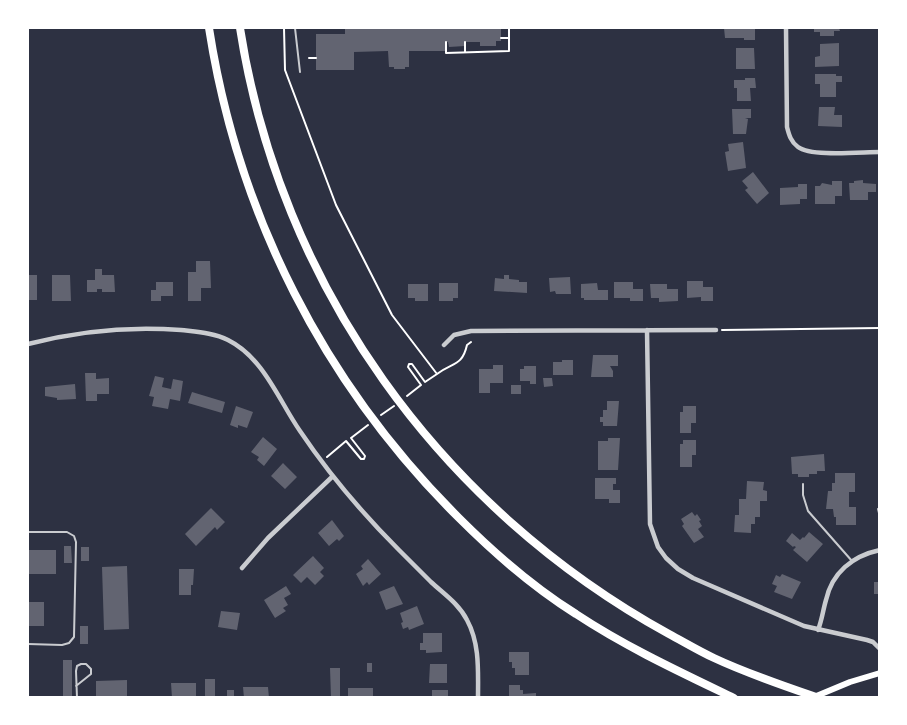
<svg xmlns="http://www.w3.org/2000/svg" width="907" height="725" font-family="Rubik,sans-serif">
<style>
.building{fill:#626471}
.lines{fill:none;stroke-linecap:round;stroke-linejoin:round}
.path{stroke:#fff;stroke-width:2}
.service{stroke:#caccd0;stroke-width:2}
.minor{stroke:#caccd0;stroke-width:4.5}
.secondary{stroke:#fff;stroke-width:6}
.motorway{stroke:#fff;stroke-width:8}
</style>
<rect width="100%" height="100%" fill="#2d3142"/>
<path class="building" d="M345,28H501V41H496V46H480V42H465V46L449,47L448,42H445V51H409V67H405V69H394V67H389L388,51L354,52V70H316V34H345Z
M724,28L755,29V40H744V38H725Z
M814,28H839L840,31H834V36H820V32H814Z
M839,43V66L815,67V57L820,56V44Z
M736,48H754L755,69H736Z
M815,74H836V76H842V82H836V97H820V84H815Z
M745,78H755L756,88H750L751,101H737V88H734V80H745Z
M819,107H835L834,115H842V127L818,126Z
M732,109H751V118H745L748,119L746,134H733Z
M743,142L746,168L728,171L725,152L729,151L728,144Z
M753,172L769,193L757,204L745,190L748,188L742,181Z
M863,180V183L876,184V192H868V200H850L849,183H854V181Z
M832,181H842V196H835V204H815V186H820L822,183L832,185Z
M798,184H807V199H800V204L780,205V188L798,187Z
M196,261H210L211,288H201V301H188V272H196Z
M95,269H102V275H114L115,292H102V289H97V292H87V280H95Z
M28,275H37V300H28Z
M52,275H70L71,301H52Z
M504,275H509V279L519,280V282H527V293L494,291L495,278L504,279Z
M570,277L571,294H556L555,291L550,292L549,278Z
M687,281H703V287H713V301H701V297L687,298Z
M156,282H173V296H161V301H151V290H156Z
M614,282H633V289H643V301H630V298H614Z
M439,283H458V298H453V301H439Z
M597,283L598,290H608V300H584V298H581V284Z
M408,284H428V301H415V298H408Z
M650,284H667V289H678V301L659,302V298H651Z
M593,355H618V366H610L613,371V377H591Z
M562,360H573V375H553V362H562Z
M493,365H503V383H490V393H479V369H493Z
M524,366H536V384H530V381H520V369H524Z
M85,373H96V379L109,378V394H97V401H86Z
M155,376L164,378L162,387L171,389L173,379L183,381L180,401L170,399L168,409L152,406L154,397L149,396Z
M543,378H552L553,386L544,387Z
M75,384L76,399L57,400V398L45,396V387Z
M511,385H521V394H511Z
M192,392L225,402L222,413L188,403Z
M607,401H619L617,426H603V422H600V417H603V410H607Z
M236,406L253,412L247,428L238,425V428L230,425Z
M683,406H696V423H691V433H680V412H683Z
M263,437L277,449L264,466L257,460L259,457L251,452Z
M608,438H620L618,470H598V441H608Z
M683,440H696V455H692V467H680V444H683Z
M824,454L825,471H817V474H809V477H798V474H792L791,457Z
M283,463L297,477L285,489L271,476Z
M835,473H855V492H849V507H856V525H836V517H834L833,509H826L828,491H832V483H835Z
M595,478H616V484H613V490H620V503H609V499H595Z
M747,481L764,482L763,490L767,491V501H760V517H755V524H751V533L734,532L735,515H739V499H746Z
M211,508L225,522L217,530L215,527L196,546L185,534Z
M692,512L695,516L697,514L701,520L699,521L702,526L698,529L704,537L694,543L682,526L684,524L681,519Z
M332,520L344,536L339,541L337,539L329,546L318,533Z
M809,532L823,544L807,562L793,550L796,547L794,546L793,547L786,541L792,533L800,540L803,537L804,538Z
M64,546H71L72,563H64Z
M81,547H89V561H81Z
M28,550H56V574H28Z
M313,556L324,568L320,572L324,576L315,585L307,577L301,583L293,575Z
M368,559L381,574L369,585L367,582L363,586L356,574L363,569L361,566Z
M127,566L129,629L104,630L102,567Z
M179,569H194L193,585H191V595H179Z
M782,574L801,582L792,599L774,592L777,586L772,584L776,575L780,577Z
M874,582H880V594H874Z
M286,586L291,594L284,598L288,605L283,608L286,611L275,618L264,600Z
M394,586L403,604L386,610L379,592Z
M28,602H44V626H28Z
M417,606L424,624L409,630L408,627L403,629L401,623L403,622L400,613Z
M221,611L240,613L237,630L218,627Z
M80,626H88V644H80Z
M423,633H442V652L426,653V650H420V643H423Z
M509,652H529V675H515V668H512V662H509Z
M63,660H72V698H63Z
M367,663H372V672H367Z
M430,664H447V683H429Z
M330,668H340V698H331Z
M205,679H215V698H205Z
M127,680V698H96V681Z
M171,683H196V698H172Z
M509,685H520V690H523V694L536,693V698H509Z
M243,687H268L269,698H244Z
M348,688H373V698H348Z
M227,690H234V698H227Z
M432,690H448V698H432Z"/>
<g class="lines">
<path class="path" d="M284,28L285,70L336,205L392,315L437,374L425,382L412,364H409L408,367L421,385L407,396
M501,28H509
M501,38H509
M446,42V53L509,51V28
M465,42V52
M309,58H316
M722,330L880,328
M437,374C452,362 462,367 467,345L471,342
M381,415L394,406
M327,457L346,441L361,459H364L365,456L351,438L368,425"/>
<path class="service" d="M295,28L300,72
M803,484V495L808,511L852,561
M878,509L880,517
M28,532H67L74,536L76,542L74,637L69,643L62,645L28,644
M76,686L91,674V669L86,664H81L77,666L76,671L77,698"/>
<path class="minor" d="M786,28L787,127C789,135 791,142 798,147C811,157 861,152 880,152
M647,330L650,524L658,547L666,558L678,569L693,578L804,626L867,640L873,642L880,649
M28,344C78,331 129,326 181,330C197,332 214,333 228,340C264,358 279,401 300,431C329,474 363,514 399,550C410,561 420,571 431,582C444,594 459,604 467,620C480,644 478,671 478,698
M444,345L454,335L471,331L716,330
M242,568L268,538L333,476
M818,630C822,620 823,610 826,600C832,573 852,556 880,550"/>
<path class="secondary" d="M814,697L850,682L880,673"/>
<path class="motorway" d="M209,28C238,215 324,384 459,518C494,553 533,587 576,614C626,647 680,672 734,698
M240,28C280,286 440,508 669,634C684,642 699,651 714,658C748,674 784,686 819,698"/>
</g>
<rect width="907" height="725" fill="none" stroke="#ffffff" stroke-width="58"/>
</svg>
